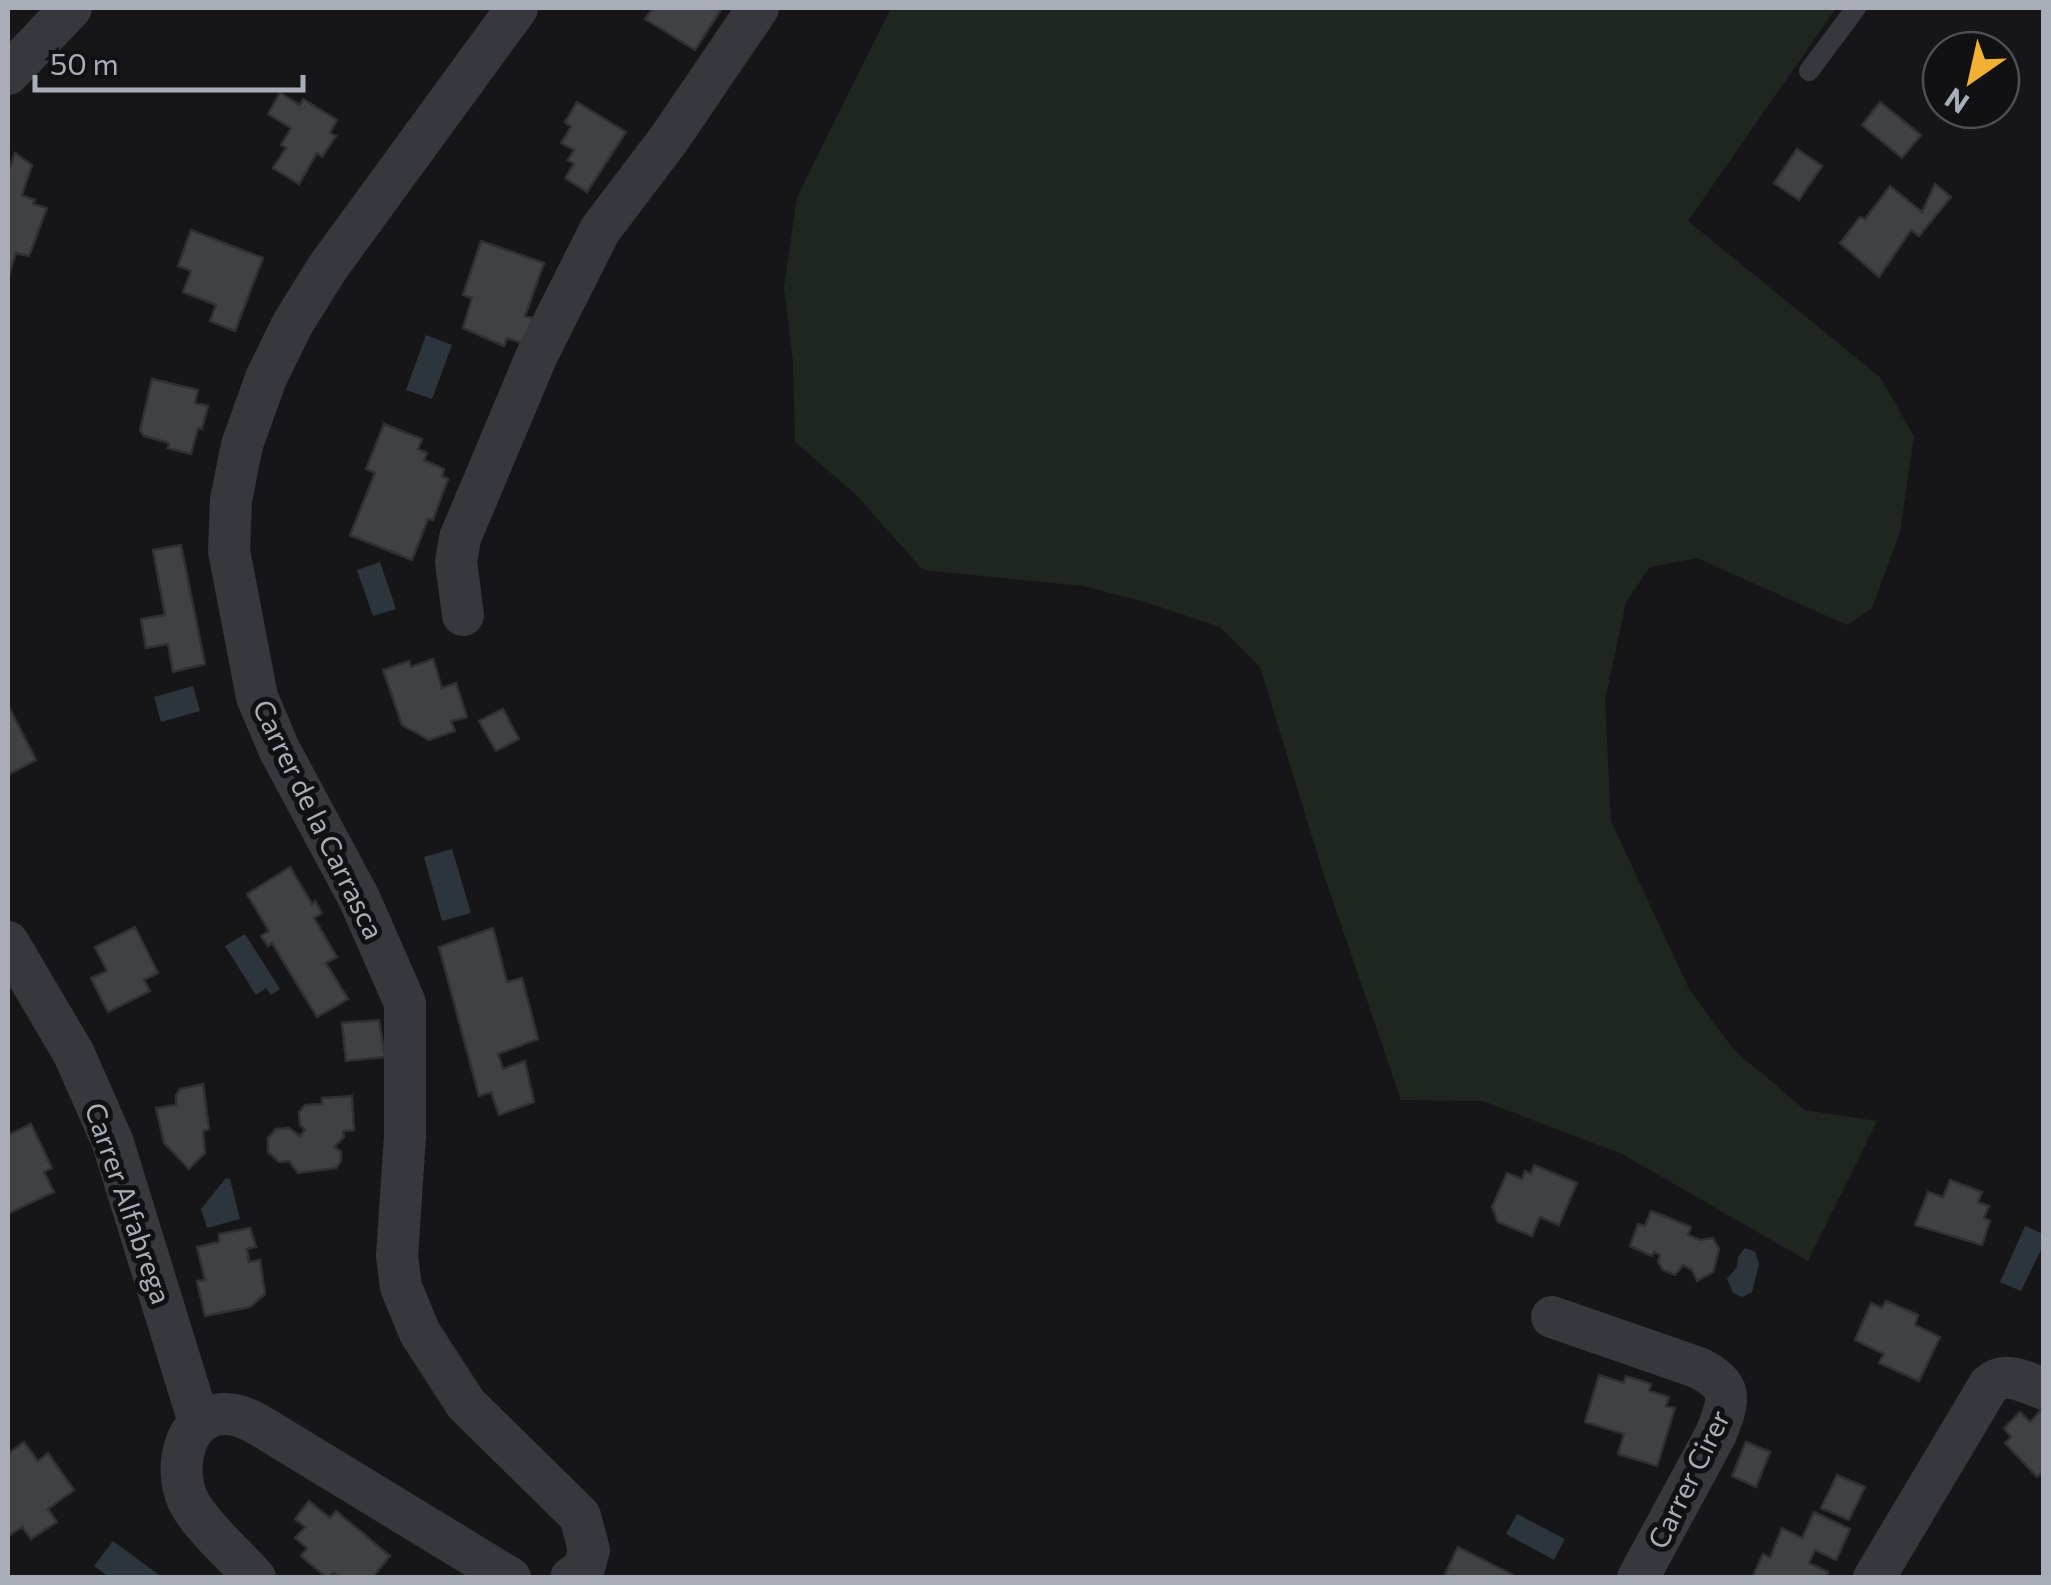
<svg xmlns="http://www.w3.org/2000/svg" width="2051" height="1585" font-family="Commissioner,sans-serif">
<style>
.green{fill:#1e261f}
.water{fill:#2c353c}
.building{fill:#404145;stroke:#303034;stroke-width:2.5}
.lines{fill:none;stroke-linecap:round;stroke-linejoin:round}
.service{stroke:#37383d;stroke-width:20}
.minor{stroke:#37383d;stroke-width:42}
.labels{text-anchor:middle;dominant-baseline:central;stroke-width:10;stroke-linejoin:round;paint-order:stroke}
.street-label{font-size:28px;fill:#a8adb8;stroke:#111113}
</style>
<rect width="100%" height="100%" fill="#161618"/>
<path class="green" d="M891,8H1836L1688,221L1880,377L1914,436L1900,532L1872,608L1847,625L1697,558L1650,567L1626,602L1605,700L1611,821L1689,989L1734,1050L1805,1110L1877,1121L1808,1261L1622,1154L1483,1101L1401,1100L1322,869L1260,667L1220,627L1145,602L1083,586L923,570L856,495L795,442L793,362L784,287L797,197Z"/>
<path class="water" d="M426,335L452,345L432,399L406,390Z
M380,562L396,609L373,616L357,570Z
M193,686L200,711L161,722L154,697Z
M452,849L471,913L442,921L424,857Z
M245,934L280,989L271,995L266,988L256,995L225,946Z
M226,1178L230,1179L240,1219L207,1228L201,1209Z
M2025,1226L2043,1234V1246L2021,1291L2000,1282Z
M1745,1248L1755,1252L1759,1264L1752,1292L1742,1297L1733,1293L1727,1279L1737,1267L1738,1257Z
M1517,1514L1565,1539L1554,1560L1506,1534Z
M113,1541L162,1577H109L94,1566Z"/>
<path class="building" d="M653,8H722L695,50L645,19Z
M280,93L300,105L303,99L337,120L330,133L336,136L322,157L317,153L299,184L273,168L286,148L281,145L291,128L268,114Z
M577,102L626,132L587,192L565,178L574,164L568,160L574,150L561,143L571,127L565,122Z
M1880,102L1921,135L1902,158L1862,125Z
M1797,149L1822,166L1799,200L1774,183Z
M15,153L32,165L22,195L35,200L33,204L47,208L29,256L16,253L8,279V173Z
M1935,184L1951,197L1919,236L1911,230L1879,277L1840,243L1860,217L1865,219L1890,186L1922,212Z
M191,230L263,258L235,331L210,321L216,305L183,292L191,271L178,266Z
M481,241L544,263L525,316L535,319L524,344L507,338L504,346L463,328L472,298L463,295Z
M152,379L198,390L195,403L208,406L202,429L198,428L191,454L168,448L169,443L144,436L140,430Z
M384,424L422,439L418,449L427,453L424,460L444,469L442,476L448,479L433,520L428,519L412,560L350,535L375,473L366,469Z
M181,545L205,664L173,672L168,644L146,648L141,619L165,615L153,550Z
M433,659L442,688L456,683L467,717L451,721L455,731L429,740L402,725L383,670L409,661L411,667Z
M8,705L36,760L8,775Z
M503,709L519,739L496,751L479,721Z
M290,867L312,904L315,901L322,913L314,918L337,957L326,963L348,999L317,1017L272,943L268,946L261,936L269,931L247,894Z
M135,927L158,973L144,980L150,991L108,1012L91,978L107,971L95,947Z
M493,928L507,982L522,978L538,1039L498,1054L503,1069L525,1061L534,1102L499,1115L491,1092L479,1096L439,947Z
M379,1020L385,1057L346,1061L342,1023Z
M203,1084L209,1129L203,1131L205,1153L189,1169L164,1143L156,1108L176,1105V1095L180,1089Z
M352,1096L354,1130L343,1131L344,1137L334,1147L341,1152V1161L336,1168L298,1173L289,1161L279,1162L268,1152V1138L276,1129L289,1128L300,1136L305,1130L300,1125L299,1112L305,1105L322,1104V1098Z
M31,1124L52,1168L44,1172L54,1192L9,1213L8,1135Z
M1534,1165L1577,1183L1559,1225L1540,1217L1532,1236L1498,1222L1492,1207L1507,1173L1522,1179L1525,1171L1531,1174Z
M1950,1180L1982,1192L1978,1202L1989,1206L1984,1218L1990,1221L1982,1245L1915,1225L1928,1192L1943,1197Z
M1651,1211L1691,1227L1688,1235L1700,1240L1713,1238L1719,1249L1713,1272L1697,1281L1692,1270L1683,1265L1675,1275L1663,1270L1658,1261L1660,1255L1654,1252L1652,1256L1630,1246L1638,1224L1645,1226Z
M250,1228L256,1247L247,1249L249,1262L260,1260L265,1294L250,1307L205,1316L197,1281L205,1280L197,1247L219,1242V1234Z
M1886,1301L1918,1315L1915,1325L1940,1337L1919,1381L1879,1363L1884,1354L1855,1340L1871,1303L1882,1308Z
M1599,1375L1624,1383L1626,1376L1651,1384L1649,1391L1669,1397L1666,1406L1675,1408L1657,1466L1618,1454L1624,1434L1585,1422Z
M2040,1411L2044,1415V1471L2037,1477L2005,1443L2011,1437L2004,1428L2020,1412L2030,1422Z
M24,1442L38,1461L48,1453L74,1490L48,1509L57,1522L31,1539L22,1527L10,1535L8,1531V1450L10,1452Z
M1746,1442L1770,1452L1756,1487L1732,1476Z
M1837,1475L1865,1487L1849,1520L1821,1508Z
M309,1501L330,1518L336,1511L390,1556L372,1578H339L334,1573L327,1578L301,1556L307,1548L295,1538L305,1527L295,1519Z
M1814,1512L1850,1529L1836,1560L1815,1550L1809,1563L1828,1572L1826,1578H1752L1763,1554L1770,1558L1782,1528L1802,1538Z
M1458,1547L1519,1578H1443Z"/>
<g class="lines">
<path class="service" d="M1809,71L1856,8"/>
<path class="minor" d="M517,8L328,267L293,323L266,378L242,445L231,500L229,551L257,697L279,749L359,898L405,1003V1136L397,1256L401,1287L420,1333L466,1404L580,1516L589,1550L584,1568L571,1578
M8,74L71,8
M463,615L456,562L460,538L537,355L600,230L669,139L758,8
M8,942L74,1054L113,1143L199,1422
M1552,1317L1699,1368C1734,1387 1730,1398 1716,1434L1638,1578
M255,1578C235,1555 207,1532 191,1506C172,1475 181,1413 226,1414C244,1414 262,1427 277,1436L510,1578
M1874,1578L1989,1385C2006,1370 2025,1382 2044,1389"/>
</g>
<g class="labels">
<g class="street-label">
<text transform="translate(319 819) rotate(64)">Carrer de la Carrasca</text>
<text transform="translate(129 1203) rotate(71)">Carrer Alfabrega</text>
<text transform="translate(1688 1479) rotate(-64)">Carrer Cirer</text>
</g>
</g>
<rect width="2051" height="1585" fill="none" stroke="#a8adb8" stroke-width="20"/>
<g transform="translate(1971 80) rotate(214)"><circle r="48" fill="#111113" stroke="#4d4f55" stroke-width="2.5"/>
<path d="M0-8L18 38L0 25L-18 38Z" fill="#f2b134"/>
<text y="-15" font-size="28" font-weight="bold" text-anchor="middle" fill="#a8adb8">N</text>
</g>
<path d="M35 75v15h268v-15" fill="none" stroke="#a8adb8" stroke-width="5"/>
<text x="50" y="75" font-size="30" fill="#a8adb8" stroke="#111113" stroke-width="8" paint-order="stroke">50 m</text>
</svg>
